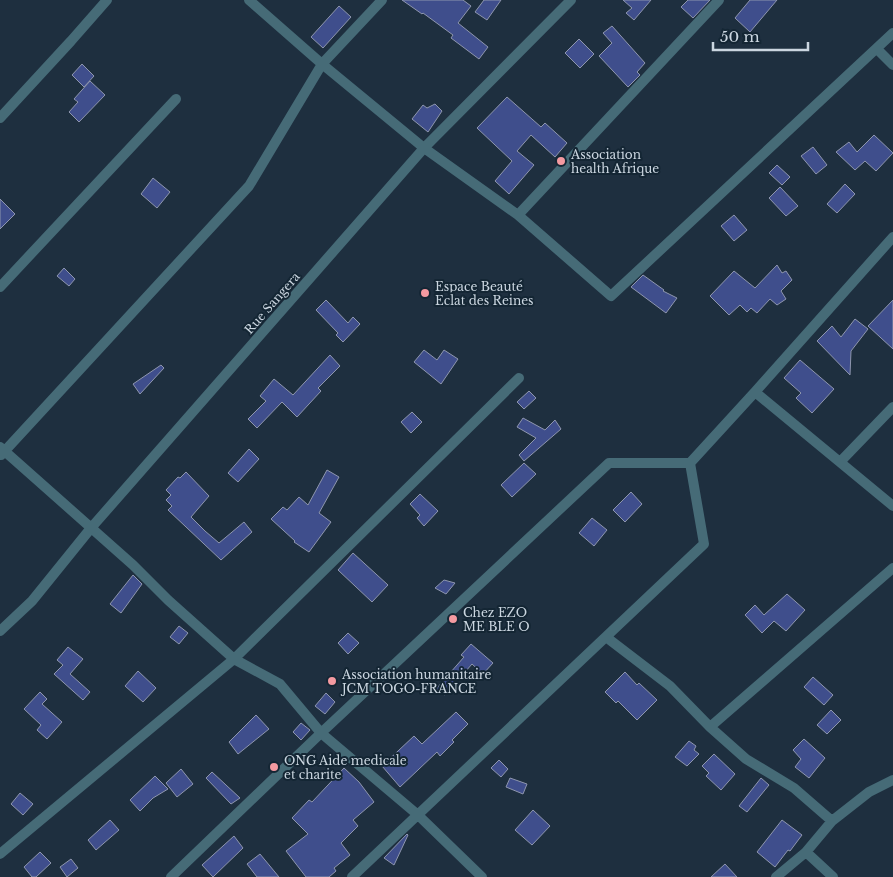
<svg xmlns="http://www.w3.org/2000/svg" width="893" height="877" font-family="'Libre Baskerville',serif">
<style>
.building{fill:#3f4e8c;stroke:#8e96ae}
.lines{fill:none;stroke-linecap:round;stroke-linejoin:round}
.street{stroke:#466b77;stroke-width:10}
.poi-dot{fill:#f49aa1;stroke:#142634;stroke-width:2}
.labels{text-anchor:middle;dominant-baseline:central;stroke-width:4;stroke-linejoin:round;paint-order:stroke}
.poi-label{font-size:12px;fill:#cbd6e0;stroke:#142634;text-anchor:start}
.street-label{font-size:12px;fill:#cbd6e0;stroke:#142634}
</style>
<rect width="100%" height="100%" fill="#1e2f3f"/>
<path class="building" d="M402,0H463L471,6L458,23L488,47L479,59L451,38L453,35L423,13L422,14Z
M484,0H501L487,20L475,12Z
M623,0H651L634,20L626,13L632,8Z
M688,0H710L693,18L681,7Z
M750,0H777L750,32L735,18Z
M339,6L351,17L323,48L311,37Z
M612,26L645,63L637,72L640,75L628,87L599,56L612,43L603,33Z
M579,39L594,54L580,68L565,53Z
M82,64L94,76L84,87L72,75Z
M90,81L105,95L79,122L69,112L78,102L74,99Z
M507,97L541,127L545,123L567,143L555,157L531,135L517,151L534,165L509,194L495,181L512,161L477,128Z
M435,104L442,111L428,132L412,119L423,105L427,108Z
M874,135L893,153L876,171L865,161L855,170L836,152L849,142L857,152Z
M813,147L827,165L816,174L801,156Z
M777,165L790,177L782,185L769,173Z
M153,178L170,192L157,208L141,194Z
M845,184L855,194L837,213L827,204Z
M780,187L798,206L786,216L769,198Z
M0,199L15,214L0,229Z
M734,215L747,230L734,241L721,226Z
M777,265L782,273L786,271L792,280L781,291L786,299L777,305L770,299L757,313L751,308L747,312L740,305L729,315L710,296L734,271L755,288Z
M64,268L75,279L69,286L57,276Z
M643,275L664,290L663,291L677,298L666,313L631,287Z
M326,300L348,323L353,317L360,324L343,342L336,335L338,333L316,310Z
M893,300V349L868,326Z
M855,319L868,329L851,351L850,375L817,341L832,326L841,337Z
M424,350L437,360L444,350L458,359L441,384L414,362Z
M330,355L340,366L318,388L321,391L297,417L282,402L257,428L248,419L266,401L260,396L274,379L293,395Z
M800,360L834,389L812,413L796,398L801,393L784,378Z
M161,365L164,368L140,394L133,384Z
M529,391L536,398L524,409L517,402Z
M412,412L422,422L411,433L401,422Z
M523,418L545,430L555,420L561,429L524,461L519,455L536,438L517,427Z
M249,449L259,459L238,482L228,473Z
M524,463L536,474L512,497L501,485Z
M327,470L339,477L319,513L331,522L309,552L294,542L295,541L271,519L283,507L287,510L299,497L308,505Z
M186,472L209,496L191,517L205,531L219,543L244,522L252,532L221,560L168,510L172,506L166,500L171,495L166,490L178,477L180,478Z
M631,492L642,504L625,522L613,510Z
M420,494L438,511L424,526L417,518L420,515L410,504Z
M592,518L607,530L594,546L579,533Z
M353,553L388,585L372,602L338,570Z
M133,575L142,584L121,613L110,604Z
M444,580L455,583L446,594L435,588Z
M787,594L805,610L786,631L774,621L762,633L745,615L755,605L764,615Z
M179,626L188,633L179,644L170,637Z
M348,633L359,643L348,654L338,643Z
M471,644L493,663L483,674L472,664L445,695L436,689L464,657L461,655Z
M68,647L83,659L70,674L90,692L83,700L54,674L63,665L57,660Z
M138,671L156,688L143,702L125,686Z
M625,672L637,685L639,683L657,700L637,720L618,701L616,703L605,692Z
M813,677L833,695L824,705L804,687Z
M40,692L47,699L42,704L62,722L47,739L37,730L41,725L24,709Z
M326,693L335,702L325,714L315,706Z
M831,710L841,720L827,734L817,725Z
M456,712L468,724L452,740L454,742L440,756L437,752L400,787L382,766L414,736L422,744Z
M256,715L269,729L238,754L229,742Z
M301,723L310,730L301,740L293,732Z
M804,739L825,758L809,778L795,767L801,759L793,750Z
M689,741L696,746L694,750L699,754L687,766L675,757Z
M714,754L735,774L721,790L706,776L709,773L702,766Z
M499,760L508,769L501,777L491,768Z
M344,768L359,782L374,802L353,820L358,826L341,843L350,855L334,868L336,871L329,877H306L286,851L308,834L292,818L309,800L312,802Z
M181,769L193,784L177,797L166,783Z
M212,772L240,798L231,804L206,778Z
M155,776L168,789L153,798L140,811L130,800Z
M510,778L527,784L523,794L506,787Z
M761,778L769,785L747,812L739,806Z
M20,793L33,804L23,815L11,804Z
M533,810L550,826L532,845L515,830Z
M110,820L119,830L96,850L88,840Z
M782,820L802,835L790,851L788,850L775,867L757,852Z
M407,834L408,835L394,865L384,858Z
M234,836L243,848L213,877L202,865Z
M40,852L51,863L36,877H32L24,867Z
M260,854L279,877H257L247,864Z
M71,859L78,868L67,877L60,867Z
M725,864L737,877H711Z"/>
<g class="lines">
<path class="street" d="M249,0L322,64L424,148L518,215L611,296L893,33
M877,49L893,65
M0,118L71,41L107,0
M518,215L719,0
M0,287L176,99
M755,392L893,506
M0,447L133,565L168,600L234,659L280,684L321,733L418,815L482,877
M1,455L249,186L322,64L382,0
M840,462L893,407
M0,631L32,601L91,528L424,148L571,0
M606,637L670,686L710,727L746,759L794,788L832,821
M710,727L893,568
M806,852L833,877
M0,854L234,659L519,378
M171,877L321,733L609,463H690L755,392L893,237
M352,877L704,544L690,463
M776,877L806,852L832,821L869,792L893,780"/>
</g>
<g class="poi-dot">
<circle cx="561" cy="161" r="5"/>
<circle cx="425" cy="293" r="5"/>
<circle cx="453" cy="619" r="5"/>
<circle cx="332" cy="681" r="5"/>
<circle cx="274" cy="767" r="5"/>
</g>
<g class="labels">
<g class="poi-label">
<text x="571" y="154">Association<tspan x="571" dy="14">health Afrique</tspan></text>
<text x="435" y="286">Espace Beauté<tspan x="435" dy="14">Eclat des Reines</tspan></text>
<text x="463" y="612">Chez EZO<tspan x="463" dy="14">ME BLE O</tspan></text>
<text x="342" y="674">Association humanitaire<tspan x="342" dy="14">JCM TOGO-FRANCE</tspan></text>
<text x="284" y="760">ONG Aide medicale<tspan x="284" dy="14">et charite</tspan></text>
</g>
<g class="street-label">
<text transform="translate(272 303) rotate(-49)">Rue Sangera</text>
</g>
</g>
<path d="M713 42v8h95v-8" fill="none" stroke="#cbd6e0" stroke-width="2.5"/>
<text x="720" y="42" font-size="15" fill="#cbd6e0" stroke="#142634" stroke-width="4" paint-order="stroke">50 m</text>
</svg>
